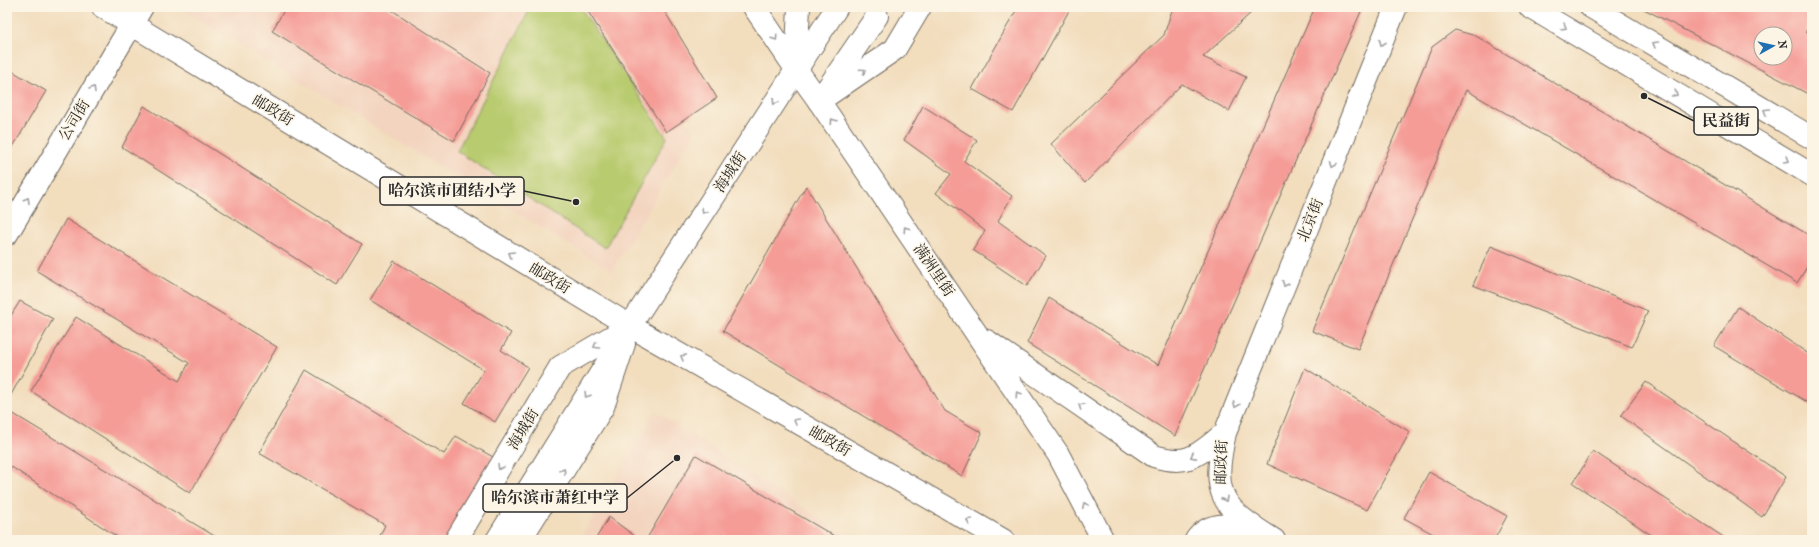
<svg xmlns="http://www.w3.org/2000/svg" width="1819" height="547" font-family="'IM FELL French Canon','Noto Serif SC',serif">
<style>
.built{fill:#f3d4bf}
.green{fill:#b8cb6e;stroke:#727b4c}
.building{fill:#f59c97;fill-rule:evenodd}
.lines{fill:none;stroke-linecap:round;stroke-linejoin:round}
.street-casing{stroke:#71695e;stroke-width:24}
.secondary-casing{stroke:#71695e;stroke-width:24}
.primary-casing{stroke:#71695e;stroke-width:24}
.street{stroke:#fff;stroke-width:22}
.secondary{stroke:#fff;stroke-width:22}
.primary{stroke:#fff;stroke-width:22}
.oneway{stroke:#a0a0a0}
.labels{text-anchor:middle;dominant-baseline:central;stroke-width:3;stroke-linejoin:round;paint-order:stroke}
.street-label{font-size:15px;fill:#2b2b2b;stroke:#fcf5e5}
.leader{fill:none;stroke:#2b2b2b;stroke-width:1.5}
.callout-dot{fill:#2b2b2b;stroke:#fcf5e5;stroke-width:1.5}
.callout{fill:#fcf5e5;stroke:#2b2b2b;stroke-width:1.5}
.callout-label{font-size:16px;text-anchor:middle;font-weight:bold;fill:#2b2b2b}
</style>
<rect width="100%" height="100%" fill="#fcf5e5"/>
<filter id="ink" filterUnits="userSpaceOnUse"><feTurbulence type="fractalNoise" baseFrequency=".025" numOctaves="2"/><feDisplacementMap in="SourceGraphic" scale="8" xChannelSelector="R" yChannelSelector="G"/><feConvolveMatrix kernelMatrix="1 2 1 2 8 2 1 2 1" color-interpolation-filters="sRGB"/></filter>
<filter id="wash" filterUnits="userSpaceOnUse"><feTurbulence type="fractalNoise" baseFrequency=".012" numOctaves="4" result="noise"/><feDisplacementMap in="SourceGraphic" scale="16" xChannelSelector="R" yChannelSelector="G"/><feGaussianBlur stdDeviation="0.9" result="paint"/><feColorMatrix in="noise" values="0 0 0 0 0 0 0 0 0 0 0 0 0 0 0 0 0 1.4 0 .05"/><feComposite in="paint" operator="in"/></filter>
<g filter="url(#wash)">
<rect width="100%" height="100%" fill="#f2ddbd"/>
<path class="built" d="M189,7H609L694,133L612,271L186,12Z
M655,411L853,540H580Z"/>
<path class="green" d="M531,7H580L667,138L605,248L457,151Z"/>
<g id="blocks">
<path class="building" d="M286,7H387L490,73L454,141L272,31Z
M585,7H662L717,98L666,132Z
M1018,7H1071L1013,112L972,89Z
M1173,7H1248L1253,11L1203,57L1246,77L1229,111L1182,84L1085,183L1051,144L1164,35Z
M1315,7H1363L1175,436L1027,343L1049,298L1158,365Z
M1640,7H1758L1761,9L1762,7H1812V19L1806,31L1812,35V96ZM1761,34H1785V58H1761Z
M1455,30L1476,36L1812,237V259L1797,283L1466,90L1358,349L1312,331L1432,47Z
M7,68L46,91L7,157Z
M144,106L362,244L337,285L122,147Z
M923,106L977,140L964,161L1012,196L998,221L1046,256L1027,286L973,250L985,231L936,193L951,174L904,140Z
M806,186L945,411L982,433L962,476L723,331Z
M66,219L277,347L190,493L31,391L76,317L179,381L189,363L37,271Z
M1491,246L1648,311L1632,347L1473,285Z
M394,261L511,333L501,350L528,367L495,422L464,403L484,370L370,300Z
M20,301L53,319L7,402V322Z
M1738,307L1812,356V405L1714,346Z
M1305,368L1410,432L1367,510L1267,464Z
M306,370L444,454L456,436L493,457L446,540H378L385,525L259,453Z
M1646,382L1786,477L1762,517L1621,416Z
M7,410L221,540H122L7,464Z
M1593,451L1728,540H1659L1573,483Z
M696,455L841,540H646Z
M1429,472L1507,516L1494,540H1444L1404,518Z
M609,517L640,540H595Z"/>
</g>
</g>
<g filter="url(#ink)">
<use href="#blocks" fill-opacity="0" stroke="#71695e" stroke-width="1"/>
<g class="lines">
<defs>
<path id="street" d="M796,69L819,101"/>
<path id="secondary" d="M103,7L630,326L1003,540
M754,7L796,69
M920,7L895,49L819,101L1058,454L1103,540
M1530,7L1812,175
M1591,7L1812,138
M796,69L799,7
M7,234L142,7
M987,341L1154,456C1190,467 1198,454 1225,433
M456,540L560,367L630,326
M520,540L603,407L624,344
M1196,540C1209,520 1235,525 1255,529
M1274,540C1221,507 1211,496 1225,433L1396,7"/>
<path id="primary" d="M819,101L877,16
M497,540L630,326L837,7"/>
</defs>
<use href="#street" class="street-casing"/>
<use href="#secondary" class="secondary-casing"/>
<use href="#primary" class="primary-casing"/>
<use href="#street" class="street"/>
<use href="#secondary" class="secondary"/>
<use href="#primary" class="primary"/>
</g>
<defs><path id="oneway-chevron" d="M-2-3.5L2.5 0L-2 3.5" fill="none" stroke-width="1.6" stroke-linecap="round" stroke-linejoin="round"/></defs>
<g class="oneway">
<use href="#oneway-chevron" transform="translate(1564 27) rotate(31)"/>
<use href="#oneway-chevron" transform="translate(775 38) rotate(56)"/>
<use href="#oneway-chevron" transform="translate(1382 43) rotate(112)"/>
<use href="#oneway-chevron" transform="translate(1655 44) rotate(-149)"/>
<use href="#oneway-chevron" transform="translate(863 71) rotate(-35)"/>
<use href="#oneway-chevron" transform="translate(93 89) rotate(-59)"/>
<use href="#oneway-chevron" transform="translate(1675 94) rotate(31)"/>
<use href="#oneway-chevron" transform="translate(775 102) rotate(123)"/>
<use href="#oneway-chevron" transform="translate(1766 111) rotate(-149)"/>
<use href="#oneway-chevron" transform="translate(833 121) rotate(-124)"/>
<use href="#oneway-chevron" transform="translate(1787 160) rotate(31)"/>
<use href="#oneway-chevron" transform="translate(1333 164) rotate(112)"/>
<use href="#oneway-chevron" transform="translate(27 200) rotate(-59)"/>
<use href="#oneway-chevron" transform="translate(704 211) rotate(123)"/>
<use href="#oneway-chevron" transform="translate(906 229) rotate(-124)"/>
<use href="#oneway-chevron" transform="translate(511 254) rotate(-149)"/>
<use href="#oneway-chevron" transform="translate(1285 284) rotate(112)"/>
<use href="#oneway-chevron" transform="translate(596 346) rotate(150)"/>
<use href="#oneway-chevron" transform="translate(683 357) rotate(-150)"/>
<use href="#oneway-chevron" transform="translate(1018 394) rotate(-124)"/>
<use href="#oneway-chevron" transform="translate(587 395) rotate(122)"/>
<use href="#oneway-chevron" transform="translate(1236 405) rotate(112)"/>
<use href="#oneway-chevron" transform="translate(1081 406) rotate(-146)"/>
<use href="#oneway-chevron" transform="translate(796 421) rotate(-150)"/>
<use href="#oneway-chevron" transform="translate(1193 456) rotate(152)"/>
<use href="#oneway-chevron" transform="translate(500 467) rotate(121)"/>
<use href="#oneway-chevron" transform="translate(563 471) rotate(-58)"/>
<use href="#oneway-chevron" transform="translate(1225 499) rotate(64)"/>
<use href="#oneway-chevron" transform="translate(1085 505) rotate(-116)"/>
<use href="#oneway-chevron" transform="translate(969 521) rotate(-150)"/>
</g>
</g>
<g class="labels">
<g class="street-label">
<text transform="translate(273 110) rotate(31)">邮政街</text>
<text transform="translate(74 120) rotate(-59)">公司街</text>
<text transform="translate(730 172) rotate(-57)">海城街</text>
<text transform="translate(1310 220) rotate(-68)">北京街</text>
<text transform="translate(934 270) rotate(56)">满洲里街</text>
<text transform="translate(550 278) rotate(31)">邮政街</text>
<text transform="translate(523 429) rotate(-59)">海城街</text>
<text transform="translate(830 441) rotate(30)">邮政街</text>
<text transform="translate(1221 462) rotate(-88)">邮政街</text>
</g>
</g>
<path class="leader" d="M1644 96L1694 121M576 202L524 191M677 458L627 498"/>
<g class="callout-dot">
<circle cx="1644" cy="96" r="4"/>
<circle cx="576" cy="202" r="4"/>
<circle cx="677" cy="458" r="4"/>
</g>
<g class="callout">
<rect x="1694" y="107" width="64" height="28" rx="4"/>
<rect x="380" y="177" width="144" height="28" rx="4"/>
<rect x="483" y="484" width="144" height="28" rx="4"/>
</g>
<g class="callout-label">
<text x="1726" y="126">民益街</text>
<text x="452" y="196">哈尔滨市团结小学</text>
<text x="555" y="503">哈尔滨市萧红中学</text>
</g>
<rect width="1819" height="547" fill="none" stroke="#fcf5e5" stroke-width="24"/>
<g transform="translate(1773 46) rotate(82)"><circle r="19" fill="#fcf5e5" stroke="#a8a49b"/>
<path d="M0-3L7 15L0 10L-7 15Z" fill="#1f6fb2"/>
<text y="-6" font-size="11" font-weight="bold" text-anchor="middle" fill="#2b2b2b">N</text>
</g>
</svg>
